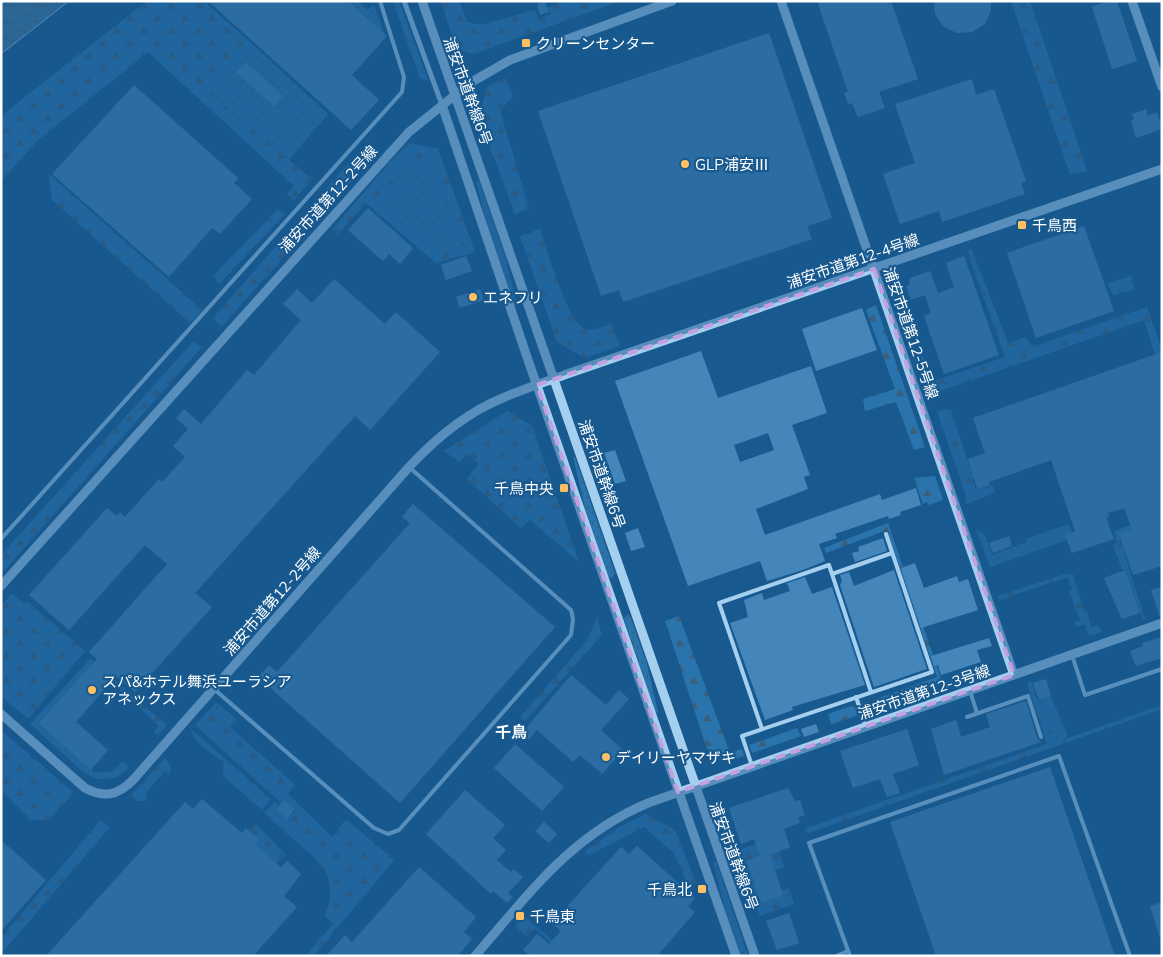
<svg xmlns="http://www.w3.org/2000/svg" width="1163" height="957" font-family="Mulish,'Noto Sans JP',sans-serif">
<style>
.grass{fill:url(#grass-dots)}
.forest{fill:url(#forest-firs)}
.water{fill:url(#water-ripples);stroke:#97ccf2}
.building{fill:#4486b9;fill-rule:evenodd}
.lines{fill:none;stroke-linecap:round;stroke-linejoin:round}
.service{stroke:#a5cfef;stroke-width:4}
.minor{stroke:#a5cfef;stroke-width:5}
.tertiary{stroke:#a5cfef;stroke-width:9}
.marked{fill:none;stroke:#c4a0e2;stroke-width:4;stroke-dasharray:10 6;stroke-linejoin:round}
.poi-dot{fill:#ffc063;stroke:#185a8f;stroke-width:2}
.labels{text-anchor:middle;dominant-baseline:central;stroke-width:4.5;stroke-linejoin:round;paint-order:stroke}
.poi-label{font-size:15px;fill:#fff;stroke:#185a8f;text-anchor:start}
.street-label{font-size:15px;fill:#fff;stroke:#185a8f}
.neighbourhood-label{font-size:16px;font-weight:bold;fill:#fff;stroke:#185a8f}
</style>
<defs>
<pattern id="grass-dots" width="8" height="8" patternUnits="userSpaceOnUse" patternTransform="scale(1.25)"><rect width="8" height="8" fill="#2a74ae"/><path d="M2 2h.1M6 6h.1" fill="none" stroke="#3d5e78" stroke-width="1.8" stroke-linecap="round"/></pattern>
<pattern id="forest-firs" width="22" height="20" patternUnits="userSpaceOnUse" patternTransform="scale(1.25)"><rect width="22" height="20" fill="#2a74ae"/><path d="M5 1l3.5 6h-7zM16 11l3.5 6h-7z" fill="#3d5e78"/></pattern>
<pattern id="water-ripples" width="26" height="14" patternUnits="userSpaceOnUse" patternTransform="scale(1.25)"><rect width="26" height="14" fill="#46759c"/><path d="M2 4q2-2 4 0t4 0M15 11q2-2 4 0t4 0" fill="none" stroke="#495e70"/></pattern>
</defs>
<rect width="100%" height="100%" fill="#185a8f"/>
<path class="grass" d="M348,1H357L367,10L374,5L384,34Z
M393,1H399L428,80L422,79L419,76Z
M252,44L328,114L289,160L209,93Z
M409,161L434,167L463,249L438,253L384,208L395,185L382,171L389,163L399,169Z
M479,181L505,255L517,305L514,306L489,232L476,182Z
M573,457H575L615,573L612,578L608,576L585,508Z
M992,485L995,493L966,504L965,500L977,495L976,490Z
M1069,524L1072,532L1065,535L1067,540L990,567L976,529L985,535L992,555L1027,542L1026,539Z
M1118,543L1125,569H1129L1145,619L1143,620L1125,569L1122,570L1113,544Z
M627,615L630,616L647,664L658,712L656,713L624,619Z
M1051,696L1068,737L1054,743L1038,701Z
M216,702L237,720L230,727L210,709Z
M716,861L748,956H741L727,916L713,862Z"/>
<path class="forest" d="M147,1H210L208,5L252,44L209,93L312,179L294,200L287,194L294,186L148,52L38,140L1,181V116Z
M441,1H459L467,22L481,25L535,10L538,19L552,14L547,8L566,1H578L580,4L587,1H620L473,54L456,49Z
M1011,1H1030L1087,171L1070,174Z
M505,78L513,96L500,111L529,209L515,214L479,118L487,87Z
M409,143L438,149L475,252L436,263L366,203L337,235L332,230L382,171L395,185L384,208L438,253L463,249L458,236L444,226L443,217L449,212L434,167L409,161L399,169L389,163Z
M356,155L367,164L222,326L212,319Z
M49,174L202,310L190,323L52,200Z
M278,209L285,214L219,284L214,275Z
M540,229C547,249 567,321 584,328C593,332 602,327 611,324L620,346L585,358L557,342L520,236Z
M971,248L1008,343L1026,337L1032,347L1147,307L1162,350V376L1144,320L932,394L912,354L924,357L934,381L1005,357L967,251Z
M1131,276L1135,289L1113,295L1107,283Z
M876,305L925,447L914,450L896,402L865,411L863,399L895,389L866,310Z
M193,342L202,347L1,574V555Z
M946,409L951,410L971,471L978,477L972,478L977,495L967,499L937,412Z
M507,411L532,426L579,562L530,520L521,528L467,479L479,463L467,454L459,462L444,451Z
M935,476L943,500L929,505L927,502L923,504L914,478Z
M1162,514V519L1120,533L1129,569H1125L1114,531Z
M888,523L943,684L882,706L879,698L937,677L887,530L826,553L824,548Z
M1073,574L1084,612H1087L1091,627L1098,625L1102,632L1089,636L1085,624L1076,627L1075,622L1080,620L1069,591L1072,589L1068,577L999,600L998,596L1062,575Z
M12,593L24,604L27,601L85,651L28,719L1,696V606Z
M679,616L730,753L742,749L744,756L726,762L707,749L665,621Z
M597,618L602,635L525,721L520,717L587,640Z
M90,659L167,725L158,735L154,732L159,726L101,672L40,723L94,772H111L123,761L130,767L116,778L96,779L82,771L30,724Z
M1031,682L1054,743L1162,705V709L806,834L804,829L1047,744L1027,683Z
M851,706L855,707L857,716L831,724L828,714Z
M210,709L295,785L288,794L332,837L346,819L394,860L314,956H305L333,924L325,916C338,880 326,867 299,844C287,834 276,823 264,813L275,802L279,805L276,809L287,819L296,810L284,800L281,803L195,725Z
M797,728L801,736L752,753L749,745Z
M191,729L271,799L262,810L223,776L224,762C213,754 193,743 191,729Z
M1,730L74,793L48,820H31L1,790Z
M165,758L171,767L169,775L165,771L145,794L148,798L144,801H139L130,796Z
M646,814L675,830L696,883L688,886L674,853L644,827L589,855L585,851L621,826Z
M100,821L110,827L1,954V938Z
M256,824L286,855L276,862L255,844L259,839L250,831Z
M784,833L777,845L784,867L753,878L761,903L782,895L781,891L789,888L794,904L760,916L737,851Z
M524,916L570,956H565L535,928L526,936L515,926Z"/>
<path class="water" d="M1,1H69L1,54Z"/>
<path class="building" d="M208,1H348L387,36L352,75L379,100L351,130Z
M545,1L549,12L540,15L537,4Z
M817,1H891L918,79L879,92L885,108L858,117L852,103L848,104L844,93L848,92Z
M934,1H991V10L985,24L972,32L957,33L943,26L935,14Z
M1108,1H1117L1137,61L1112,69L1092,7Z
M769,33L832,218L807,226L812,239L623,302L619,290L601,296L538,111Z
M245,62L283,96L274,106L236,72Z
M972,79L976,95L994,89L1026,181L1021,183L1025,194L942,222L939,211L900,224L883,174L915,163L895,104Z
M134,85L238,178L234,183L252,199L220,234L212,228L169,277L52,174Z
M1147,109V116L1157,112L1162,129L1136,138L1131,121L1134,120L1132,114Z
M368,208L413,248L400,264L389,254L383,261L348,230Z
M1084,226L1114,311L1036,338L1007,253Z
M466,256L472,271L446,280L441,265Z
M964,256L999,355L944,374L924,316L931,313L925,295L911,300L906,286L909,285L910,278L930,271L938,293L954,287L946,263Z
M334,279L385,324L396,312L440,352L370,430L355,416L195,593L212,607L135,692L116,676L76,722L108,750L91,770L39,723L97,659L89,652L167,564L145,545L69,630L29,595L107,508L117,516L120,512L125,517L159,479L162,482L185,457L173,446L188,429L176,418L184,409L201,424L247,370L254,375L301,320L283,304L297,289L312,303Z
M480,289L484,300L460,308L456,297Z
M862,308L877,350L816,371L802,329Z
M701,351L718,398L811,366L827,413L792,425L810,475L804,477L808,489L756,509L765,535L880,494L882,500L916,488L921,505L900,512L901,515L889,519L888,516L835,534L837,538L819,544L825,561L803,570L767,581L760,561L688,586L615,381ZM768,433L774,450L740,462L734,445Z
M1162,352V566L1133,575L1119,533L1132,529L1124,508L1108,513L1109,517L1106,518L1114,539L1072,553L1065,535L1075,531L1051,460L989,482L990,485L977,489L968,459L985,453L973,418Z
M615,450L626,481L615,484L604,453Z
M413,504L555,627L400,803L258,677L269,665L277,672L410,523L402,517Z
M638,528L645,547L631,551L625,533Z
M1009,536L1012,546L993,553L989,543Z
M883,538L887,551L855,562L852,553L859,551L858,547Z
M915,563L924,588L957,576L959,582L968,579L978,610L921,628L901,568Z
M894,570L927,669L874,687L840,585L842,581L840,575L849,572L854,586Z
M1125,570L1140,613L1122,619L1104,578Z
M805,577L812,594L832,587L865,685L805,703L792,707L793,710L765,720L730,623L748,617L744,600L762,593L764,600L784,593L790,591L787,583Z
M1162,587V617H1160L1151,590Z
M1162,637V658L1136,666L1130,651L1143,646L1142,643Z
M989,638L992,646L977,650L981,662L941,675L938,665L934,666L931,656Z
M571,675L606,705L619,690L629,699L601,730L623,750L602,774L580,755L573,762L537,730L529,739L522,733Z
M1046,679L1051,696L1039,700L1033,683Z
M1026,701L1037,738L1041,742L944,775L931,729L956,720L961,737L990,727L986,714Z
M816,724L819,732L804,737L801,729Z
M907,729L919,765L893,774L900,793L887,797L880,779L853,788L840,751Z
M515,744L564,787L542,811L494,768Z
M1050,767L1115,956H936L890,822Z
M788,788L795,801L800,800L805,815L798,817L800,823L784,829L790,847L770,855L783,895L761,903L747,861L760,856L754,839L741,844L729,808Z
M465,790L505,825L493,838L506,850L497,860L511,872L514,869L523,877L508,893L513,897L507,903L493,891L491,894L426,834Z
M202,799L242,833L246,828L259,839L255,844L281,867L287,861L301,874L284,896L297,907L253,956H46L185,802L193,809Z
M284,800L295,809L287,819L276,809Z
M544,822L557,834L549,843L535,831Z
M1,840L46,880L1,931Z
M637,846L695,898L688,906L695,912L657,956H530L523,950L537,934L549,944L561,931L552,923L621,847L629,854Z
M419,867L476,917L464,932L472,939L458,956H326L345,935L352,942Z
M1162,902V938H1160L1150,906Z
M789,913L799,943L777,950L766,921Z"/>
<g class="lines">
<path class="service" d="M1,539L402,92L404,77L380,1
M832,574L892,553
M1072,655L1085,695L1162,669
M214,689L374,828L388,834L399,830L571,635L573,619L571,610L409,467
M970,691L977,713
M856,697L866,727
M967,717L1028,696L1041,737
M762,729L719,603L829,565L871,692
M752,766L742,736L932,672L886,534
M836,956L848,951
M850,956L809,843L1059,756L1130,956"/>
<path class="minor" d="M404,1L442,105"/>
<path class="tertiary" d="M422,1L755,956
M781,1L1014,675
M1132,1L1162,87
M442,105L528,360L736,956
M1,586L409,132L470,83L510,60L672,1
M1,714L85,788C104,798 117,796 133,780L409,467C436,438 467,412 505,397C526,388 548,381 570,373L1162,169
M475,956C529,894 570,836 648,803L1162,623"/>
</g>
<path d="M0 0H1163V957H0ZM874,269L1014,675L678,792L537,385Z" fill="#185a8f" fill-opacity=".55" fill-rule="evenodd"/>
<path class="marked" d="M874,269L1014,675L678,792L537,385Z"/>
<g class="poi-dot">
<rect x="521" y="38" width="10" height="10" rx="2.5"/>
<circle cx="685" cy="164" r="5"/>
<rect x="1017" y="220" width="10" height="10" rx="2.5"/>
<circle cx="473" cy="297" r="5"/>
<rect x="559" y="483" width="10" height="10" rx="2.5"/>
<circle cx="92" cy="690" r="5"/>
<circle cx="606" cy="757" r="5"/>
<rect x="697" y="884" width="10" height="10" rx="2.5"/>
<rect x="515" y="911" width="10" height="10" rx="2.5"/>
</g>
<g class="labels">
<g class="poi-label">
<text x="536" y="43">クリーンセンター</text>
<text x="695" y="164">GLP浦安Ⅲ</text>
<text x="1032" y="225">千鳥西</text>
<text x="483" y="297">エネフリ</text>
<text x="554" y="488" text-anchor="end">千鳥中央</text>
<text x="102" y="681">スパ&amp;ホテル舞浜ユーラシア<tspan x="102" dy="17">アネックス</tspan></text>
<text x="616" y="757">デイリーヤマザキ</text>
<text x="692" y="889" text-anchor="end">千鳥北</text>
<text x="530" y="916">千鳥東</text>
</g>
<g class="street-label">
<text transform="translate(468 91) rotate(70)">浦安市道幹線6号</text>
<text transform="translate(328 199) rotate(-48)">浦安市道第12-2号線</text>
<text transform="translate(853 261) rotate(-19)">浦安市道第12-4号線</text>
<text transform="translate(911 333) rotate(71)">浦安市道第12-5号線</text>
<text transform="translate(602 474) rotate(71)">浦安市道幹線6号</text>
<text transform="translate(272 601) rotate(-49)">浦安市道第12-2号線</text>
<text transform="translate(924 692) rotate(-19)">浦安市道第12-3号線</text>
<text transform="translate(734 856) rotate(70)">浦安市道幹線6号</text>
</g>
<g class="neighbourhood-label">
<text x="511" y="732">千鳥</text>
</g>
</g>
<rect width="1163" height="957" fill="none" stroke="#ffffff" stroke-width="5"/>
</svg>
